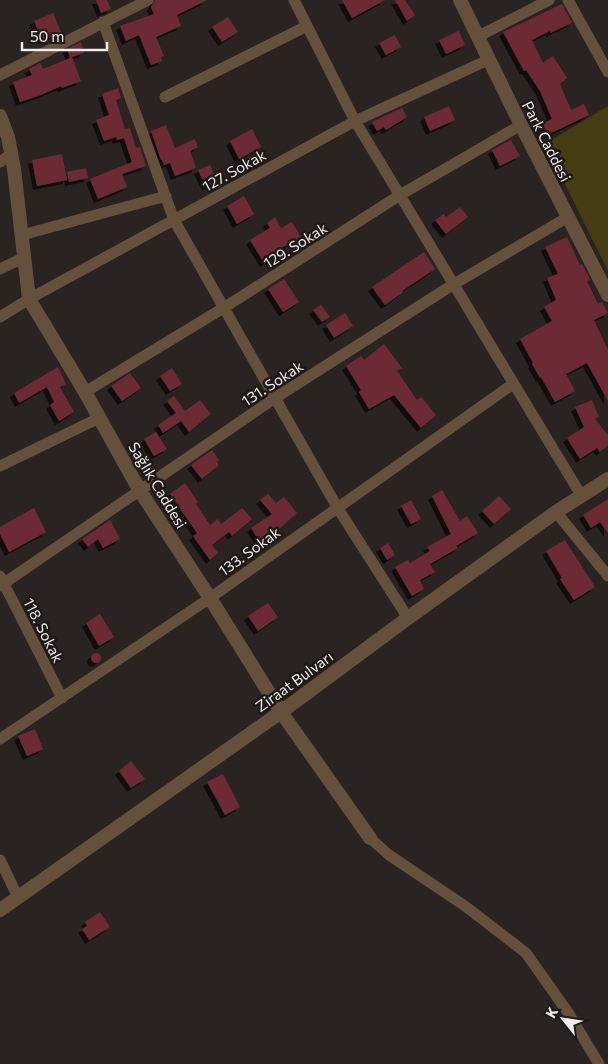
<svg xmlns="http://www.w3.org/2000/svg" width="608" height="1064" font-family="Commissioner,sans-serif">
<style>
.green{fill:#463c14}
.building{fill:#6c2b36;filter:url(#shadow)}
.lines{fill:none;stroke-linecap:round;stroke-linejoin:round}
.minor{stroke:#65513b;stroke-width:11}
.tertiary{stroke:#65513b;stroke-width:14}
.labels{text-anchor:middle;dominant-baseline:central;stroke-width:5;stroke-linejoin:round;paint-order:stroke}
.street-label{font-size:15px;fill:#f0eceb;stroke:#1f1a18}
</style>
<defs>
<filter id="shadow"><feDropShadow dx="-4" dy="4" stdDeviation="0" flood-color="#0009"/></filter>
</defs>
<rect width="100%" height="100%" fill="#292321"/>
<path class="green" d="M608,106V271L545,144Z"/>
<path class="building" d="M96,0H107L111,9L101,13Z
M155,0H207L177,15L181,26L156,37L164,56L161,57L162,61L151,65L139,35L126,41L120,26L154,14L151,7Z
M342,0H385L352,18Z
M395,0H405L415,15L407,21Z
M562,4L572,23L550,33V31L532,40L543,63L553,56L567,78L560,84L571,110L584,104L589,115L547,135L542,124L552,119L540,91L526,70L524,71L503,32Z
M53,13L61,32L42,40L34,21Z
M228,17L238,32L222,42L212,27Z
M459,31L465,45L446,54L439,40Z
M395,35L401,47L386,55L379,43Z
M81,42L84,53L72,57L81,81L62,88L61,86L41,95L20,102L13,82L32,75L29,69L40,63L43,69L70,58L67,49Z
M118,88L121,98L116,100L125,129L130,128L136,148L140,147L146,166L122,174L127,187L98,199L90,179L132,162L124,138L117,140L116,137L104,141L96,120L109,115L102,94Z
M449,106L455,120L430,131L424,117Z
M402,108L407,117L386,130L384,127L377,131L372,122Z
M166,125L175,148L195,139L198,147L190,151L196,168L175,176L170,163L164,165L162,160H161L151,131Z
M252,129L261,147L239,159L230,141Z
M511,140L520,156L500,166L492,150Z
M62,154L67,180L37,186L32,160Z
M210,165L217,181L206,187L198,170Z
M86,168L88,178L69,182L67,172Z
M244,196L254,214L237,224L227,206Z
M460,207L468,217L446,234L435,220L444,214L446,217Z
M275,217L281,228L292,222L301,237L278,250L280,253L264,263L250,240L270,228L267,223Z
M567,237L580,265L582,264L589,277L590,280L587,281L598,304L602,302L608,313L594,320L608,350V401L587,363L566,374L575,391L555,402L541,377L540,378L532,364L533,363L520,339L552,321L544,307L556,300L547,278L558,274L545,247Z
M424,252L435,269L402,291L403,292L385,305L372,287Z
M284,279L299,302L283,312L268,289Z
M321,305L330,317L322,322L313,310Z
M345,313L353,326L334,338L326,325Z
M384,344L402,368L397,371L417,400L421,397L436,415L421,428L394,395L369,409L359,392L361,390L346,366L361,356L364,360Z
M58,367L66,384L60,387L74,412L59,421L50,405L54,402L47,387L19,403L14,393Z
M172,368L182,384L170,391L160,376Z
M130,373L141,388L122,401L111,386Z
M174,396L185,411L200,400L211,414L189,432L181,421L163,433L158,425L176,413L167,401Z
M592,400L599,417L595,419L608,435V445L600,452L597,448L580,459L567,438L584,427L575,407Z
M156,432L167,449L154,456L144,439Z
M212,450L219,460L217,462L219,465L202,479L191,465Z
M185,483L198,502L196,504L210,525L218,519L221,524L242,508L252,519L232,536L229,532L212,545L218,553L210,560L193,536L197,533L170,494Z
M442,490L460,521L467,516L478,533L456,546L458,548L430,564L435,572L420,580L424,589L412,596L395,567L408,560L410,563L430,551L427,547L451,534L432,496Z
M268,494L276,503L284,497L297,513L276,532L260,542L251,528L272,514L260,500Z
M499,496L511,509L494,524L482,511Z
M608,499V533L600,522L591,528L583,515Z
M411,500L421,519L411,524L401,506Z
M34,508L46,532L9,552L0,534V527Z
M110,520L120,539L103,548L98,539L88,547L82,539Z
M565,540L595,587L574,600L560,579L562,578L546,551Z
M388,543L395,555L387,560L380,548Z
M268,603L278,617L258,631L248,616Z
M100,614L114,637L99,646L86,623Z
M91 658a5 5 0 1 1 10 0a5 5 0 1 1-10 0Z
M35,729L43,749L27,756L18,736Z
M131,761L145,779L131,788L119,771Z
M223,774L240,807L225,815L207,782Z
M100,912L110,927L89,940L82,929L87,926L85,922Z"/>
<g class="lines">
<path class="minor" d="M294,0L355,121L581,495
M568,0L608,72
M103,22L174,220L337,507L408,618
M477,37L549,0
M0,75L148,0
M165,97L307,26
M0,162L11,154
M22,235L166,196
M0,269L25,257
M0,317L29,299L355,121L488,60
M85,392L225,307L400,195L521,125
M0,466L99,418
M556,512L608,576
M0,576L62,698
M0,586L275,398L454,284L568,217
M0,739L210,598L513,384
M370,838L389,855L465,906L526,953L569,1014L599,1064
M0,860L18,897"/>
<path class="tertiary" d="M460,0L521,125L608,295
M0,116L8,137L14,169L29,299L85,392L140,491L210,598L281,712L370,838
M0,910L281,712L408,618L556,512L608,479"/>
</g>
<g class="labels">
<g class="street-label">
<text transform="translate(547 141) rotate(63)">Park Caddesi</text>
<text transform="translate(234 170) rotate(-29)">127. Sokak</text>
<text transform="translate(295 245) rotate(-32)">129. Sokak</text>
<text transform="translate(272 383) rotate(-33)">131. Sokak</text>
<text transform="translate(158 485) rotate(59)">Sağlık Caddesi</text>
<text transform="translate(249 551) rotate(-36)">133. Sokak</text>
<text transform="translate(44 630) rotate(63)">118. Sokak</text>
<text transform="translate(294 681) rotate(-36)">Ziraat Bulvarı</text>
</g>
</g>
<g transform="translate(563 1019) rotate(300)" stroke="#1f1a18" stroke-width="4" paint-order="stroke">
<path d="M0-4L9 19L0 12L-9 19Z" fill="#f0eceb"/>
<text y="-8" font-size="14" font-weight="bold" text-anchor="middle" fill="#f0eceb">K</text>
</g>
<path d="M22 42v8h85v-8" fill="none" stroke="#f0eceb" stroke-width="2.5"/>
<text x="30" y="42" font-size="15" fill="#f0eceb" stroke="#1f1a18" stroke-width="4" paint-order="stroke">50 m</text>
</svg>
